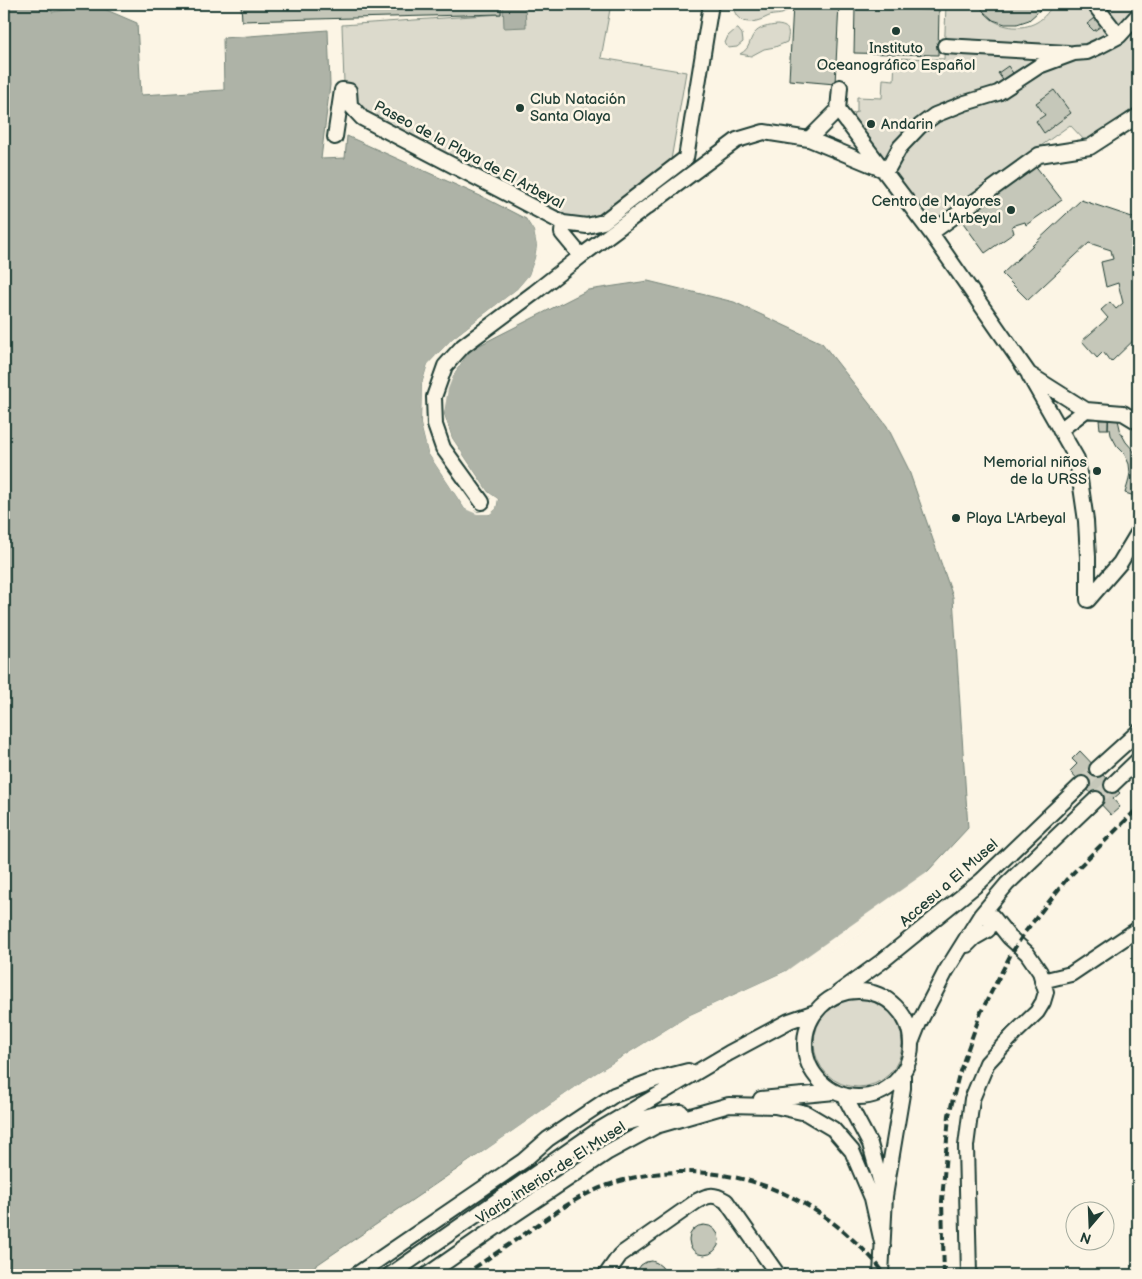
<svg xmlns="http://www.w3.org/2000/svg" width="1142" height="1279" font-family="'Balsamiq Sans',sans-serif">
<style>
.green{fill:#dcdacc;stroke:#7e8c80}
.water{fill:#aeb3a7;stroke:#758479}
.pier{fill:#fcf5e5}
.building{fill:#c5c7b9;stroke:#1f3d34}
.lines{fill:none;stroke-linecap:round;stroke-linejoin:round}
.minor-tunnel{stroke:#d0d0c2;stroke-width:14;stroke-dasharray:14 7;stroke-linecap:butt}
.minor-casing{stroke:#1f3d34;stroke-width:18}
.minor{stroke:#fcf5e5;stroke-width:14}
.rail{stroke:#1f3d34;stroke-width:4;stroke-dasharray:8 4;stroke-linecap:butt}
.poi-dot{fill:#1f3d34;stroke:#fcf5e5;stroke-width:2}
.labels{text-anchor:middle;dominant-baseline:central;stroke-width:5;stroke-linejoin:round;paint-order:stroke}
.poi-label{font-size:15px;fill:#1f3d34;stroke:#fcf5e5;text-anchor:start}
.street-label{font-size:15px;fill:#1f3d34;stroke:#fcf5e5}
</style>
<rect width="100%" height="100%" fill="#fcf5e5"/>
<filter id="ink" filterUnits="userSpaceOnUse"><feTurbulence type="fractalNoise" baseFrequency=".02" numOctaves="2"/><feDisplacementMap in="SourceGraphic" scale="10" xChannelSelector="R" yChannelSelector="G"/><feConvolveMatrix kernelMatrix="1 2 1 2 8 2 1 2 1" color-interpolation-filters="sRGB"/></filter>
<g filter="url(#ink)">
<path class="green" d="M501,4H611L601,58L686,72L671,160L601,216L584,221L566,218L365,116L355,100L353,83H344L342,25L501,14Z
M733,4H789C786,19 777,12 767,17C751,25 735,25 733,4Z
M946,4H980C982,7 984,11 986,14C998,28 1022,31 1037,22C1044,18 1050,10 1053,4H1138V105L1086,142L1070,125L931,225L894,173L890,166L849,115L857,112V97L882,98L883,79L894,80L895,58L944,59Z
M777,25C789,26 790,31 787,42L775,47L764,49L751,56L740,54C751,48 748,42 754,34C759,27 769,26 777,25Z
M736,29H738L742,34L743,42L737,47L728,48L725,43L728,36Z
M814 1043a44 44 0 1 1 88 0a44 44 0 1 1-88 0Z"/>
<path class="water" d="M4,4H51L52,12L72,9V4H102V8L137,23L141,95L224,90L223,38L328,30L330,85L321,159L345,158L347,136L487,199L520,216L526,219L534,231L537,246L535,258L529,275L517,289L452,339L428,364L422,384L421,424L428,453L465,509L490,514L496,509L498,499L488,492L452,438L444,414L447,389L455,372L470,350L588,290L648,281L734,302L822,343L887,426L908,468L953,597L968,828L928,871L858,933L786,971L690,1015L590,1077L490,1147L302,1275H4Z
M503,4H525L526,27L504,28Z"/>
<path class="pier" d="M524,215L528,218L536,230L539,246L538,259L531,277L519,291L454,341L430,365L424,384V424L430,452L467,507L478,512H489L494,508L495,500L486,493L450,439L442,415L445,388L453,371L468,348L470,350L455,372L448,389L444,414L452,438L488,492L498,499L496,509L490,514H477L465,509L428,453L421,424L422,384L428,364L452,339L517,289L529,275L535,258L537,246L534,231Z
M928,871L909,892L860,935L787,973L691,1018L592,1079L491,1149L327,1261L590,1077L690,1015L786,971Z"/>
<path class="building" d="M241,4H501V14L242,21Z
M793,4H839L835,84L789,80Z
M979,4H1043L1038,12L1029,20L1017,24H1005L993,20L984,12Z
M855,8L939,10L938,55L854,53Z
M1098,16L1104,24L1094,31L1087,24Z
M1008,66L1015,76L1005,83L998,73Z
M1054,90L1071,113L1044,133L1036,121L1045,115L1036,103Z
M1034,164L1062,200L1026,225L1025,222L1012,226L1014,233L985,253L961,220Z
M1081,200L1138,219V336L1111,362L1103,352L1097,358L1082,341L1108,318L1101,310L1110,302L1116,309L1123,303L1118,283L1106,287L1101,262L1113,259L1111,250L1089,243L1028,300L1002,274Z
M1119,414L1118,420L1121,433L1126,442L1133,450L1138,461V487L1135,496L1125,493L1128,483L1130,473L1129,464L1124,453L1117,446L1111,435L1110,429H1108L1109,415Z
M1099,420H1108V429H1100Z
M1080,751L1120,793L1113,799L1120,807L1111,815L1070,771L1077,764L1072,759Z
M689 1240a15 15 0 1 1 30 0a15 15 0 1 1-30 0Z
M652,1261L657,1263L662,1267L665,1275H636L637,1271L641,1265L646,1262Z
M721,1268L731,1269L743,1275H705L711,1271Z"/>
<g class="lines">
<path class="minor-tunnel" d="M1087,779L1097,769
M1102,794L1112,785"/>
<defs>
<path id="minor" d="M1094,4L1119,36
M945,46L1068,53
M838,110L840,87
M335,137L342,90L349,91L350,105L362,118L563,223L587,226L603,222L686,158L711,4
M809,139L884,170L889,167L900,147L920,126L935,115L965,103L998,93L1039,66L1074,53L1087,52L1098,47L1119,36L1138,15
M563,223L562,233L581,256
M931,233L1039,155L1090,147L1138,116
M1029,375L1077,459L1086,521L1088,557V600L1120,563L1138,533
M1060,430L1086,410
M482,502L443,448L435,425L434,397L445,366L463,346L534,293L581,256L737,140L764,132L809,139L838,110L931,233L1029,374L1086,410L1123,413L1138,422
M1097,769L1138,732
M1112,785L1138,760
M967,945L974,938L988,930
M1042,981L1071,974L1138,929
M805 1044a53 53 0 1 1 106 0a53 53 0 1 1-106 0Z
M838,993L881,962L981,881L1082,784
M911,1043L919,1023L946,971L981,915L1007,884L1096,799
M844,1095L870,1144L883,1191
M761,1099L835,1092
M614,1126L657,1115L681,1112
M356,1275L523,1161L548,1139L614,1095L657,1079L688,1071
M390,1275L597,1131L729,1053L789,1021L815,1012
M427,1275L512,1216L608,1152L656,1126L729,1105L775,1106L806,1113L833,1129L852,1151L872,1198L883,1247
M606,1275L620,1255L697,1201C710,1194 714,1194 726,1201L778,1275
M881,1275L885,1196L903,1088V1072
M969,1275L966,1146L972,1099L987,1063L1014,1034L1037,1012L1043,1002L1046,992L1040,972L1027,953L1009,937L993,917L981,915"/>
</defs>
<use href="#minor" class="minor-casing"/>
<use href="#minor" class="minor"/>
<path class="rail" d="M464,1275C487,1259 510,1244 533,1228C557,1211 580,1195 608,1185C693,1155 787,1178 852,1239C864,1250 876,1261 885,1275
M944,1275L942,1201L949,1115L959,1074L981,1012L1011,954L1025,932L1066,880L1138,808"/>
</g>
</g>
<g class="poi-dot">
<circle cx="896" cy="31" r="5"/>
<circle cx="520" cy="108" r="5"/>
<circle cx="871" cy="124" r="5"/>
<circle cx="1011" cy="210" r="5"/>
<circle cx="1097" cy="471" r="5"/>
<circle cx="956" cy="518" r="5"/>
</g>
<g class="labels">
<g class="poi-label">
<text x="896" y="48" text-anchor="middle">Instituto<tspan x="896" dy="17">Oceanográfico Español</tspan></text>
<text x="530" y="99">Club Natación<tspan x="530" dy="17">Santa Olaya</tspan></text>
<text x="881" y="124">Andarin</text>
<text x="1001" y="201" text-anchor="end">Centro de Mayores<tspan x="1001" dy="17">de L'Arbeyal</tspan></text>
<text x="1087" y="462" text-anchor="end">Memorial niños<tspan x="1087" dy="17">de la URSS</tspan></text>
<text x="966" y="518">Playa L'Arbeyal</text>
</g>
<g class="street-label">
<text transform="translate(469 155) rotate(28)">Paseo de la Playa de El Arbeyal</text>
<text transform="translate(949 883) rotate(-41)">Accesu a El Musel</text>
<text transform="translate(551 1173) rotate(-33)">Viario interior de El Musel</text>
</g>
</g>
<rect width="1142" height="1279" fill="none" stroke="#fcf5e5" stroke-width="20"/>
<rect x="10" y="10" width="1122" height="1259" fill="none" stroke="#1f3d34" stroke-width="2" filter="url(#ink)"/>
<g transform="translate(1090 1226) rotate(199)"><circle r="24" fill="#fcf5e5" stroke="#a4ab9e"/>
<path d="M0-4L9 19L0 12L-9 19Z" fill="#1f3d34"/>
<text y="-8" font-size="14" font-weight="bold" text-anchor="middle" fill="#1f3d34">N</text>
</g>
</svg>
